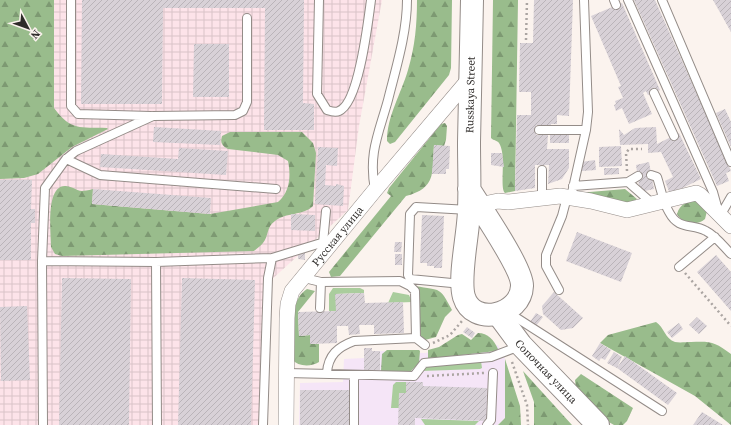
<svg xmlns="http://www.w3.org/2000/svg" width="731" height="425" font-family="'Source Serif 4',serif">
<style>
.industrial{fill:url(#industrial-grid)}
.education{fill:#f5e5f7}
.grass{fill:#aacd9d}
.forest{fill:url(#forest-firs)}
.building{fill:url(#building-hatch)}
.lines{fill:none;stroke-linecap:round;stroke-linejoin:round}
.lane-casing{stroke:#948c88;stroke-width:10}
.street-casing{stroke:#948c88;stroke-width:16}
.secondary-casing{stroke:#948c88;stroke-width:24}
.path{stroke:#aba5a2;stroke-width:2.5;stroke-dasharray:2 3;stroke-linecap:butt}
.lane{stroke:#fff;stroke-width:8}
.street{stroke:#fff;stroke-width:15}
.secondary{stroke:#fff;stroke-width:22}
.labels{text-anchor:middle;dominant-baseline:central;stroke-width:3;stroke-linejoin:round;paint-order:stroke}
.street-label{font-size:11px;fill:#2e2b29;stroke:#fbf3ee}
</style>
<defs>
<pattern id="industrial-grid" width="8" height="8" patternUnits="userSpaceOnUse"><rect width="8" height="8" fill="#fde3e9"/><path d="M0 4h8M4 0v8" fill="none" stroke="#d9c3c8"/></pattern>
<pattern id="forest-firs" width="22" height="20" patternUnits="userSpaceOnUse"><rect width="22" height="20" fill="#99bc8c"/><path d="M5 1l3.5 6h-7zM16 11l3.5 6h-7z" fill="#7d9972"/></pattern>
<pattern id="building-hatch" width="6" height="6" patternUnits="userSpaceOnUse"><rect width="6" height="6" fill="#d8d1d7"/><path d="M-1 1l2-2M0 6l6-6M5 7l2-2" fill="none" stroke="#bab4b9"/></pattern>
</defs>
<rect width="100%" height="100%" fill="#fbf3ee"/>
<path class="industrial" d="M0,0H382L359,126L348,210L269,282L267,425H0Z"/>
<path class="education" d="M498,345L505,359V418L498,425H299L300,383L343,382L344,359L364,358L380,351L424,353Z"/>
<path class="grass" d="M333,288H360L364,290V293L336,294V311H329V294Z
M393,292L409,295L412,302L388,303Z
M481,361L482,368L480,369L421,371L426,366Z
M396,382H406V393H399V408H391L393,385Z
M421,419L479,421L475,425H425Z"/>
<path class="forest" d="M0,0H54V108C71,131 80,127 107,128L108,129L72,147L38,174L24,178L0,179Z
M417,0H452L451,68L449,75L395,142L390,144L387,141C387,116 401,94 408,70C415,47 417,24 417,0Z
M493,0H518L515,191L505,193C499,188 507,155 499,143C497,140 494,141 491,138Z
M445,123L447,126L446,140L444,146L434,145C432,172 437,188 406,196L340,276L331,277L329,272L391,196L387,193L389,188L441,124Z
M230,132H302L313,143L316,153L313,206C303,216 286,212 275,221C266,227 269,236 263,243C261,246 257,248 254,251L62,256L55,254L51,247C51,234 45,184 66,186C80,188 74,194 93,189L92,204L210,214L278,202C290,192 291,176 288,161L278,155L228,149C222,146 220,143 222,136Z
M625,189L637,199L630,204L578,193Z
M696,200L707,211L705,219C696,227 682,223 677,214C680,204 687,201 696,200Z
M415,286C442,291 439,286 452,310L445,317L436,337L425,340L421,338Z
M307,289L315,291L298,312L299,336L310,335V344H319V362C311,367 298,367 292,359C293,337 287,302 307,289Z
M656,322C664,327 665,339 675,342C680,343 686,342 691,342C711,341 715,342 731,354V425L695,396L600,343L608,335Z
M478,333C488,333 494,340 498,349L496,351L428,359V350L439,347L458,335L462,334L471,340Z
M387,350H419L420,351L419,363L410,372L383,373L381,371L382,354Z
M505,359L520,406L521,425H498L505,418Z
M523,371L572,425H534V402Z
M581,374L633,408L627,421L623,425H614L607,421L576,389L575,380Z"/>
<path class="building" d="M82,0H304L303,103L314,104V130H264L265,8H163L162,104H81Z
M534,0H573L569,116L557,115V124H551V126L536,125V135H548L547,149H569V168L562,179L548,184L549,165H535V188L515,191L517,115H531V92H519L520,43H533Z
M634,0H655L731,171L726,173L729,181L717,186Z
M713,0H731V32Z
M622,3L660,90L648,95L646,91L643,93L652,114L629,124L622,108L616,111L614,105L616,104L615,101L623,98L618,87L621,86L591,16Z
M194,44H229V97H193Z
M725,109L731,122V147L716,113Z
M154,127L221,131L220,145L153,142Z
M656,127L657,144L679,133L701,179L670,194L665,181L673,177L661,152L648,153V144L620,145L619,129L624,135L635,128Z
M550,135H569V143H550Z
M434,145L450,146L449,169H446V174H432Z
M621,146L622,166L599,167V147Z
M318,147L338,148L337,166L326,165L325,185L336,186V184L344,186L343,206L315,204Z
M179,148L228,151L226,175L100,167L101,154L178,159Z
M491,153H502L504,167L491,165Z
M595,160L596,170L582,171L581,162Z
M649,162L654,189L640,192L636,165Z
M604,168H619V174L604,175Z
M0,180H32L31,209H35V223H31V260H0Z
M93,189L211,198L210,214L92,204Z
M291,214L315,215V231L291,230Z
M422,215L444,216L442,268H434V266H427V263H420Z
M577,232L632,253L621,282L566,261Z
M395,242H402L401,252H394Z
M298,252H305V260L298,259Z
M395,254H402V265H395Z
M716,255L731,272V311L697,272Z
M62,278L131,279L129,425H59Z
M182,278L255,280L251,425H178Z
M554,292L583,318L573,328L561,330L543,314L542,306Z
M364,293L365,303L403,302L404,333L374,334V325H359L360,334L349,335L348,326H337V343L310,344V335L299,336L298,312L336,311L335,294Z
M27,306L30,380L1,381L0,307Z
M536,313L543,317L536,326L530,322Z
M697,317L707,326L699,334L689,325Z
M679,323L683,329L672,338L667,332Z
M467,327L475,333L472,338L463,332Z
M600,343L611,350L605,360L601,358L599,361L592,356Z
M364,348H372V351H380V370H364Z
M614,352L622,357L617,368L625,356L677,393L668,405L617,368L607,363Z
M406,382H423V386L487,388L486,421L415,418V425H398L399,393H406Z
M300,390H351V425H300Z
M702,412L723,425H693Z"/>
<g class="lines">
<defs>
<path id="lane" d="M71,0V106L78,114L151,116
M319,0L317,94L327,110C330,111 335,113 339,111C359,103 368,22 371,0
M614,0L616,5
M628,0L713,192L718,210
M662,0L731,162
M654,93L674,136
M539,130H586
M66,159L100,175L276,189
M542,170V198
M651,175L657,177C661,189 663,202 669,212C679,231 692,223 706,231C716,236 723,246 731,254
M628,182L653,204
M573,186L628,182L638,176
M375,190C368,153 379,133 388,100C396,68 407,33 407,0
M571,197L586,130L588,112L584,0
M720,216L731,197
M323,243L326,211
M42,261L156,262L272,258L331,240
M156,262L157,425
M679,267L715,237
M304,278L321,282L400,281L410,286L415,291L416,338
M462,284L410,279L408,275L410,214L416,207L469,210
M559,290L546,266V255L562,216L567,197
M320,308L321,282
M506,311L662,411
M287,373L414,376L424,363L491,357L520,346
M327,373C328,355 338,347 354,341L416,338L425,345
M354,376V425
M43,425L42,261L45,188L66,159L76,151L153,116L235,115L243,111L247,102V18
M263,425L268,278L272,258
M487,425L491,420L493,373"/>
<g id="street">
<path d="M479,205L498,201L508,202L560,196L591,201L627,210L696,193L700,195L731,226"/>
<path id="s1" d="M286,425L287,318L288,304L292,291L375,190L470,78"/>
</g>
<g id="secondary">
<path id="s2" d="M469,189C480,207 523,269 522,286C521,316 473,327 464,297C458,277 469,232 469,209C470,187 469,165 469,142C470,95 471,47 472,0"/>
<path id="s3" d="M498,314L521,345L598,425"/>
</g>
</defs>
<use href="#lane" class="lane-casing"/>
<use href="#street" class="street-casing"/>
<use href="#secondary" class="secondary-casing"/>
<path class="path" d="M526,40L527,0
M627,171L626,153L629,149H642
M685,273L731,326
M433,343L450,335L462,321
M512,362L527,405L528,425
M427,376L484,373"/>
<use href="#lane" class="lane"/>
<use href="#street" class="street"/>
<use href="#secondary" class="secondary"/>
</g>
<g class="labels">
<g class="street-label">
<text stroke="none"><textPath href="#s2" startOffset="395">Russkaya Street</textPath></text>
<text stroke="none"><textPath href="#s1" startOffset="206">Русская улица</textPath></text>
<text stroke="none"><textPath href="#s3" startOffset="75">Сопочная улица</textPath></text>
</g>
</g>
<g transform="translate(28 28) rotate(131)" stroke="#fbf3ee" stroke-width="3" paint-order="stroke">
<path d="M0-3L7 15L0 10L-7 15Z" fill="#2e2b29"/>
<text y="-6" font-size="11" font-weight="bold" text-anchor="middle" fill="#2e2b29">N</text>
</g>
</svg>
